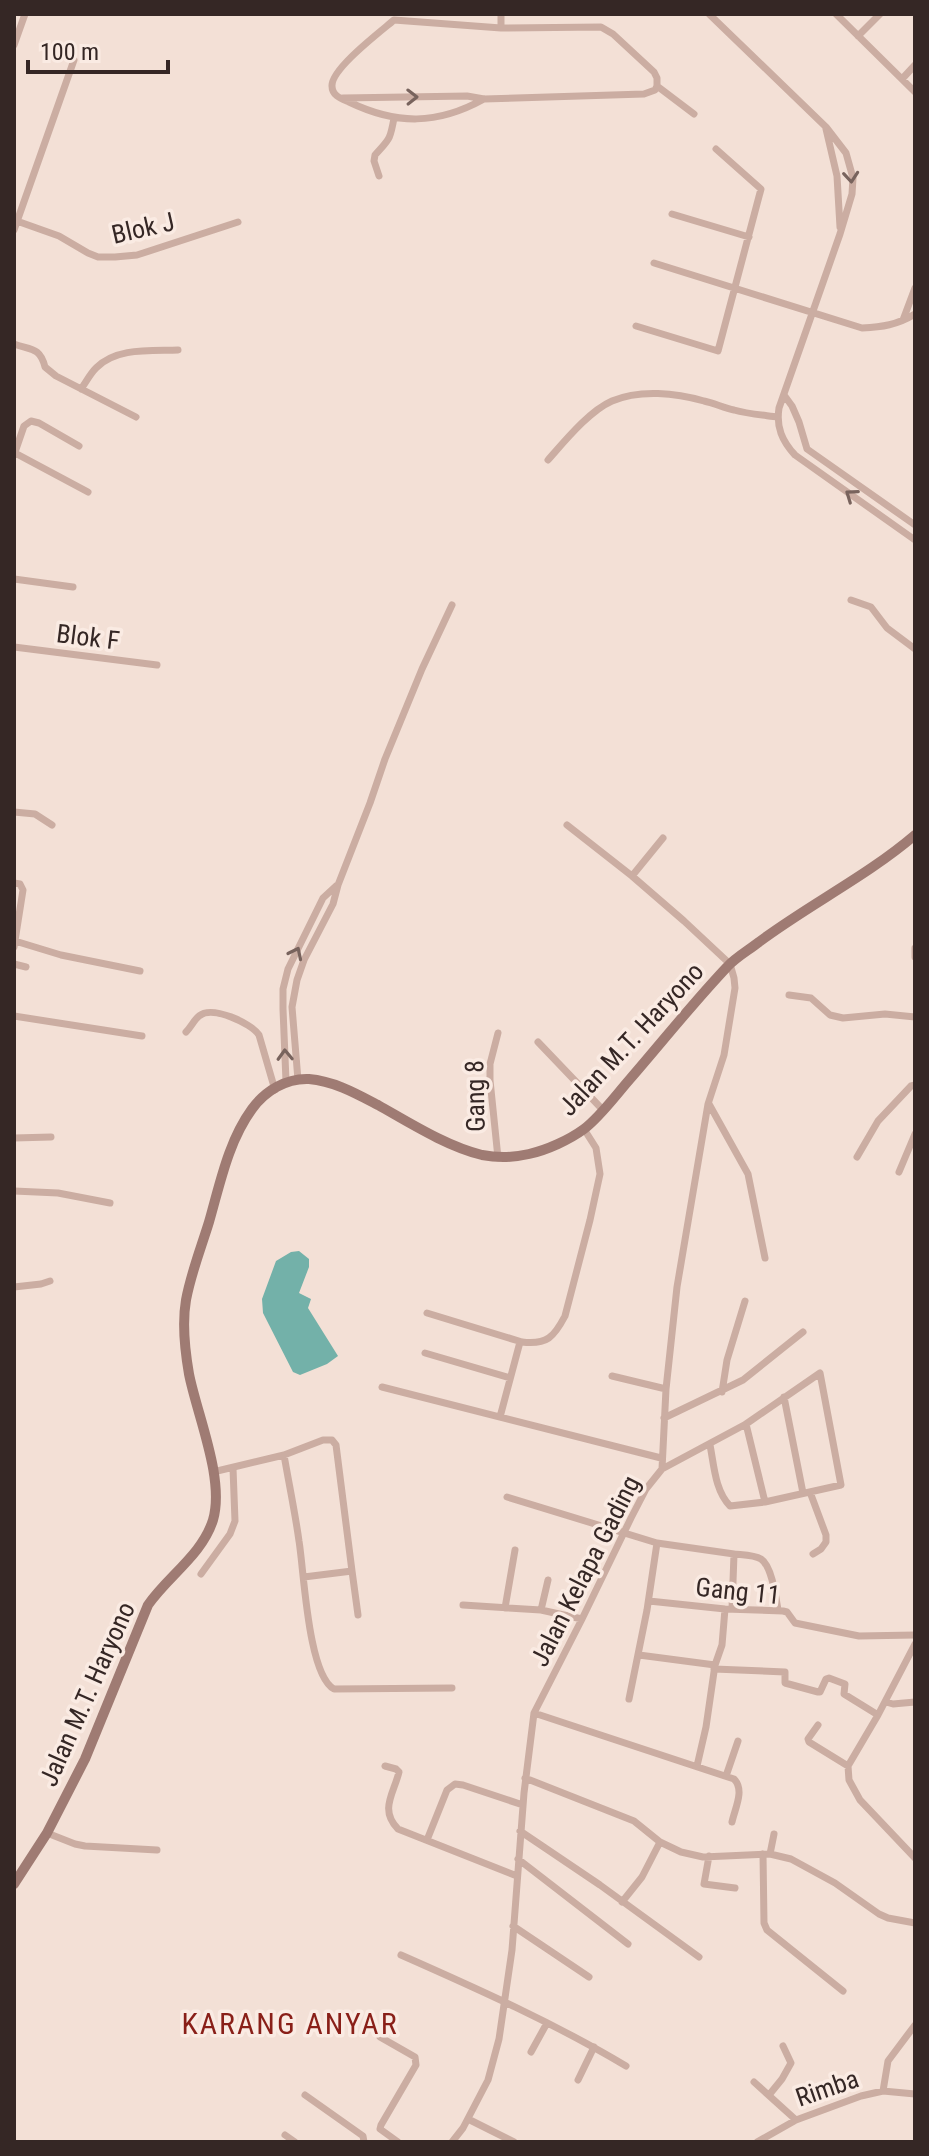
<svg xmlns="http://www.w3.org/2000/svg" width="929" height="2156" font-family="'Roboto Condensed',sans-serif">
<style>
.water{fill:#73b1a9}
.lines{fill:none;stroke-linecap:round;stroke-linejoin:round}
.street{stroke:#cbada2;stroke-width:7}
.secondary{stroke:#9f7b73;stroke-width:10}
.oneway{stroke:#78635d}
.labels{text-anchor:middle;dominant-baseline:central;stroke-width:7;stroke-linejoin:round;paint-order:stroke}
.street-label{font-size:26px;fill:#352725;stroke:#faebe3}
.quarter-label{font-size:30px;letter-spacing:2px;fill:#891f18;stroke:#faebe3}
</style>
<rect width="100%" height="100%" fill="#f3e0d6"/>
<path class="water" d="M299,1251L309,1259V1267L299,1293L311,1299L308,1308L338,1356L327,1364L300,1375L293,1372L263,1313L262,1299L276,1261L291,1252Z"/>
<g class="lines">
<path class="street" d="M501,14V28
M709,14L826,127L846,153L853,178L852,194L840,234L779,408C776,427 782,441 795,455L915,540
M836,14L915,92
M858,36L880,14
M14,45L25,14
M902,79L915,65
M657,86L694,114
M343,98L467,96L484,99L644,94L655,90L657,86
M484,99C437,125 397,125 349,102C342,99 332,96 332,86C331,69 380,32 394,20L501,28L601,27L613,34L654,72L657,78V86
M826,129L837,176L840,227
M379,176L374,161L375,155C389,139 390,141 394,118
M672,214L749,237
M14,220L59,236L88,253L98,257H115L137,255L238,222
M14,230L74,60
M654,263L862,328C882,327 897,325 915,314
M903,320L915,288
M636,326L718,351L761,189L716,149
M14,344C31,350 40,347 45,367L56,376L136,417
M81,389C86,382 90,374 96,368C116,347 152,351 178,350
M784,395L792,406L799,422L807,449L915,525
M15,453L88,492
M14,455L24,426L31,421L39,423L79,446
M548,460C564,442 589,411 612,401C640,389 676,393 704,401C714,403 724,408 734,410C748,414 763,415 778,417
M14,579L73,587
M851,600L871,607L887,628L915,649
M14,647L157,665
M14,812L35,814L52,825
M632,876L663,838
M14,883L20,884L23,890L14,947
M15,941L61,955L140,971
M915,948V957
M14,964L26,967
M789,995L811,998L830,1015L843,1018L885,1014L915,1017
M14,1016L142,1036
M186,1032C191,1027 194,1020 199,1016C212,1005 251,1023 259,1035L275,1090
M498,1033L490,1064V1080L498,1158
M538,1042L602,1109
M298,1080L292,1007L297,980L304,960L333,904L338,885L370,803L385,759L422,669L452,605
M286,1081L283,1009V989L288,969L323,898L336,886
M709,1104L748,1174L765,1258
M14,1138L51,1137
M857,1157L878,1121L911,1086L915,1085
M899,1172L915,1134
M14,1191L58,1193L110,1203
M14,1287L41,1284L50,1281
M427,1313L522,1342C547,1345 554,1337 565,1316L590,1220L600,1174L596,1148L584,1129
M425,1353L510,1378
M612,1376L666,1389
M382,1387L661,1458
M722,1392L727,1360L745,1301
M784,1397L803,1493
M500,1417L520,1342
M664,1418L743,1380L803,1332
M746,1424L765,1502
M284,1455L323,1440H332L336,1445L352,1571
M662,1469L746,1424L820,1373L841,1485L765,1502L730,1506C715,1491 714,1465 710,1445
M213,1472L284,1455C289,1484 295,1512 299,1541C304,1571 308,1675 334,1689L452,1688
M810,1492L826,1535V1542L821,1549L813,1554
M507,1497L657,1543L647,1610L629,1699
M657,1543L734,1554L732,1609
M734,1554C742,1555 754,1555 761,1559C772,1566 776,1598 778,1610
M201,1574L230,1534L235,1521L233,1468
M304,1577L352,1571L358,1615
M649,1601L725,1609L783,1611L787,1612L795,1623L859,1636L915,1635
M463,1605L541,1610L582,1619
M505,1608L515,1550
M541,1610L548,1580
M915,1644L878,1715L848,1766L849,1780L860,1800L915,1858
M639,1655L715,1665
M714,1669L785,1672V1683L818,1692H820L826,1679L829,1678L845,1684L844,1694L878,1715
M886,1702L893,1704L915,1702
M534,1713L734,1779C745,1790 735,1808 732,1822
M818,1725L808,1739L809,1742L848,1766
M385,1766L396,1769L399,1772C394,1793 379,1810 398,1829L517,1876
M697,1766L706,1727L715,1665L722,1645L725,1609
M726,1776L738,1741
M525,1778L634,1821L660,1842L681,1852L703,1857L770,1854L791,1859L835,1883L879,1914L888,1918L915,1923
M520,1831L600,1885L699,1957
M47,1833L75,1844L85,1846L157,1850
M427,1840L447,1790L455,1784L463,1785L523,1805
M763,1854L764,1923L767,1930L843,1991
M770,1854L774,1834
M709,1856L704,1884L735,1888
M518,1859L628,1944
M622,1902L642,1877L660,1842
M513,1926L589,1977
M401,1955C478,1989 554,2023 626,2066
M380,2037L415,2057L416,2065L381,2125L380,2129L398,2142
M531,2052L547,2023
M578,2080L594,2047
M754,2082L796,2120
M883,2091L888,2061L915,2025
M305,2095L363,2136L364,2142
M769,2095L782,2079L791,2063L783,2046
M468,2119L514,2142
M285,2135L295,2142
M452,2142L463,2128L488,2080L499,2039L512,1950L524,1793L534,1713L582,1619L631,1518L646,1489L662,1469L666,1389L677,1287L708,1104L724,1055L735,988L734,978L730,964L684,921L632,876L567,825
M757,2142L796,2120L861,2096L883,2091L915,2094"/>
<path class="secondary" d="M14,1884L47,1833L85,1759L148,1605C168,1576 202,1555 213,1520C225,1479 197,1415 189,1374C185,1351 182,1323 186,1300C191,1273 201,1248 209,1222C220,1184 228,1142 252,1109C265,1091 286,1078 309,1079C334,1081 357,1094 378,1105C410,1123 446,1146 482,1155C498,1158 512,1158 529,1154C547,1150 569,1140 584,1129C600,1117 616,1095 630,1079C662,1042 693,1003 727,967C736,957 749,950 759,942C810,904 867,876 915,835"/>
</g>
<defs><path id="oneway-chevron" d="M-2-3.5L2.5 0L-2 3.5" fill="none" stroke-width="1.6" stroke-linecap="round" stroke-linejoin="round" transform="scale(2)"/></defs>
<g class="oneway">
<use href="#oneway-chevron" transform="translate(412 97) rotate(-1)"/>
<use href="#oneway-chevron" transform="translate(851 177) rotate(85)"/>
<use href="#oneway-chevron" transform="translate(851 495) rotate(-145)"/>
<use href="#oneway-chevron" transform="translate(296 953) rotate(-64)"/>
<use href="#oneway-chevron" transform="translate(285 1055) rotate(-92)"/>
</g>
<g class="labels">
<g class="street-label">
<text transform="translate(143 228) rotate(-13)">Blok J</text>
<text transform="translate(88 637) rotate(7)">Blok F</text>
<text transform="translate(631 1039) rotate(-47)">Jalan M.T. Haryono</text>
<text transform="translate(475 1096) rotate(-91)">Gang 8</text>
<text transform="translate(585 1571) rotate(-63)">Jalan Kelapa Gading</text>
<text transform="translate(738 1591) rotate(6)">Gang 11</text>
<text transform="translate(87 1694) rotate(-66)">Jalan M.T. Haryono</text>
<text transform="translate(827 2088) rotate(-19)">Rimba</text>
</g>
<g class="quarter-label">
<text x="290" y="2023">KARANG ANYAR</text>
</g>
</g>
<rect width="929" height="2156" fill="none" stroke="#352725" stroke-width="32"/>
<path d="M28 60v12h140v-12" fill="none" stroke="#352725" stroke-width="4"/>
<text x="40" y="60" font-size="24" fill="#352725" stroke="#faebe3" stroke-width="6" paint-order="stroke">100 m</text>
</svg>
